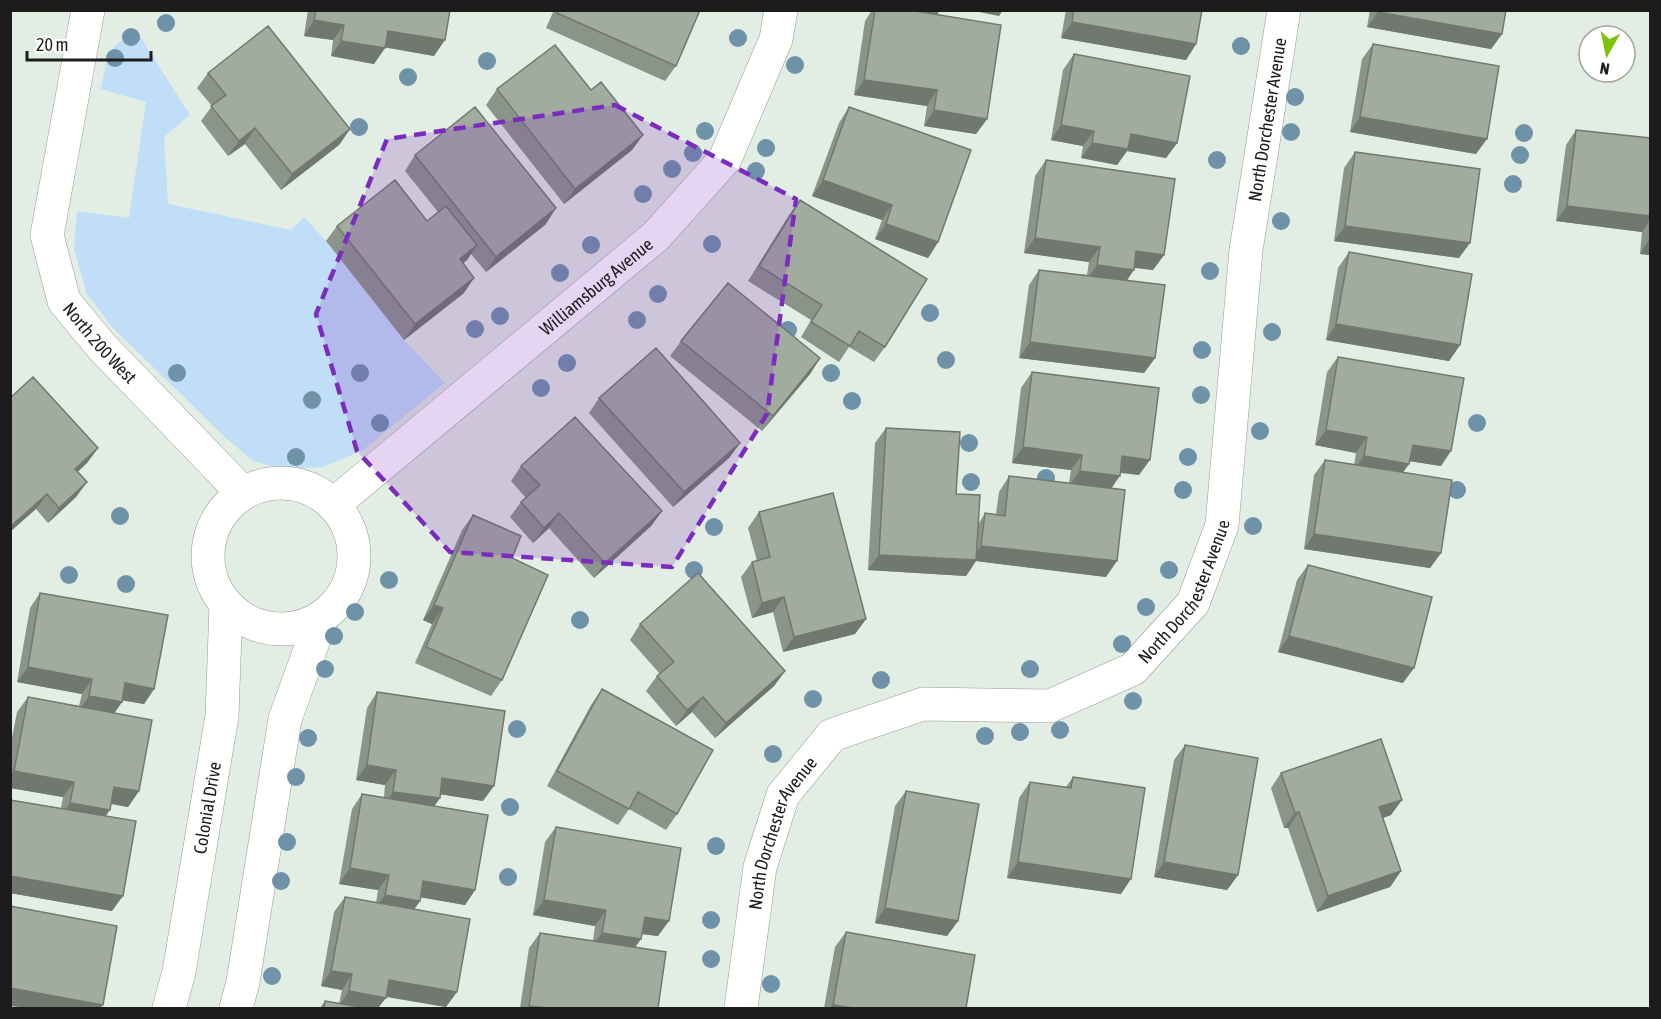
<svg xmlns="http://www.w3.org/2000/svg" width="1661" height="1019" font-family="'Asap Condensed',sans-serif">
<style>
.park{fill:#c0def7}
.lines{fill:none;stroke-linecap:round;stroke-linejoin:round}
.minor-casing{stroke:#999;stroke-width:34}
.minor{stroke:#fff;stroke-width:33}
.tree{fill:#6e92a7}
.wall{fill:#8a9488}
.shaded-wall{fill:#71786f}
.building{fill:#a1ac9e;stroke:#71786f;stroke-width:1.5}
.marked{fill:#7b2cbf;fill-opacity:0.2;stroke:#7b2cbf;stroke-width:4.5;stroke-dasharray:12 8;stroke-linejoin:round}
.labels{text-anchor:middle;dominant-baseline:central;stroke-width:5;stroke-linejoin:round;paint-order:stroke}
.street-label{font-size:18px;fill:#1c1c1c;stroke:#fff}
</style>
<rect width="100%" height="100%" fill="#e2ede3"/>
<path class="park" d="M138,33L190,115L164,137L168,204L291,230L304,217L326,241L404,340L445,383L363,450L323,467L282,469L253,461L227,439L112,327L87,294L74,249L77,211L129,218L146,102L101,89C108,57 105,45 138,33Z"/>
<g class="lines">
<defs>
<g id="minor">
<path id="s1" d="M88,10L47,235L64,301L102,347L243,493"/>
<circle cx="281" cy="556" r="73"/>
<path id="s2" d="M333,505L656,236L725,159L776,39L781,10"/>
<path id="s3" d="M169,1008L179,972L222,716L226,605"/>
<path d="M236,1008L243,982L285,719L322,617"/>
<path id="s4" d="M741,1008L760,867L783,795L832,735L923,704L1050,706L1133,669L1193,603L1222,525L1246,250L1284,10"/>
</g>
</defs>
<use href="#minor" class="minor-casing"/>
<use href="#minor" class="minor"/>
</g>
<g class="tree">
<circle cx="166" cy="23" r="9"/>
<circle cx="131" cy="37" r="9"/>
<circle cx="738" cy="38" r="9"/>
<circle cx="1241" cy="46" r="9"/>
<circle cx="115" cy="58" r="9"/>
<circle cx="487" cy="61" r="9"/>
<circle cx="795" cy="65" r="9"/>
<circle cx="408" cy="77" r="9"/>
<circle cx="1295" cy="97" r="9"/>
<circle cx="359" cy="127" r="9"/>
<circle cx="705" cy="131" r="9"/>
<circle cx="1291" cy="132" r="9"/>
<circle cx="1524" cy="133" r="9"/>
<circle cx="766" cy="148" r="9"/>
<circle cx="693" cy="153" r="9"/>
<circle cx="1520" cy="155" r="9"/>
<circle cx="1217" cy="160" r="9"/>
<circle cx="672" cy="169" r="9"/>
<circle cx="756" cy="171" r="9"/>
<circle cx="1513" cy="184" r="9"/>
<circle cx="643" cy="194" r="9"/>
<circle cx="1281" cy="221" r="9"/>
<circle cx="712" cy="244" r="9"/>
<circle cx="591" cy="245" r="9"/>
<circle cx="1210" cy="271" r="9"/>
<circle cx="560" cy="273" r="9"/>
<circle cx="658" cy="294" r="9"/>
<circle cx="930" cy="313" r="9"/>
<circle cx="500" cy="316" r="9"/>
<circle cx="637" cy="320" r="9"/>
<circle cx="475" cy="329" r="9"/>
<circle cx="788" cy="330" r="9"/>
<circle cx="1272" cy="332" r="9"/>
<circle cx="1202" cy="350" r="9"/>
<circle cx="946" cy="360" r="9"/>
<circle cx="567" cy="363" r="9"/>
<circle cx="177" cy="373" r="9"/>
<circle cx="360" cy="373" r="9"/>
<circle cx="831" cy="373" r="9"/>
<circle cx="541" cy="388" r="9"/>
<circle cx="1201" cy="395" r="9"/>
<circle cx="312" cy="400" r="9"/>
<circle cx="852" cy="401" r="9"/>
<circle cx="380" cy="423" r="9"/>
<circle cx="1477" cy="423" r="9"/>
<circle cx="1260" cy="431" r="9"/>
<circle cx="969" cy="443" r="9"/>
<circle cx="296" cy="457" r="9"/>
<circle cx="1188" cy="457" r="9"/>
<circle cx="1046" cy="478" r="9"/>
<circle cx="971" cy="482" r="9"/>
<circle cx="1183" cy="490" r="9"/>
<circle cx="1457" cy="490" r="9"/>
<circle cx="120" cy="516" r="9"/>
<circle cx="1253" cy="526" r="9"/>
<circle cx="714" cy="527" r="9"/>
<circle cx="694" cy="570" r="9"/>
<circle cx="1169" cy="570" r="9"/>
<circle cx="69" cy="575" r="9"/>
<circle cx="389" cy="580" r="9"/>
<circle cx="126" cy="584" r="9"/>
<circle cx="1146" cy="607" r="9"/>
<circle cx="355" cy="612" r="9"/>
<circle cx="580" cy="620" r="9"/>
<circle cx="334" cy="636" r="9"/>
<circle cx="1122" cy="644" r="9"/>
<circle cx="325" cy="669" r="9"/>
<circle cx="1030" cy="669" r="9"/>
<circle cx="881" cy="680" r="9"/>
<circle cx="813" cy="699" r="9"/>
<circle cx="1133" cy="701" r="9"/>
<circle cx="517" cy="729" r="9"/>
<circle cx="1060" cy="730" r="9"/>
<circle cx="1020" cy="732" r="9"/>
<circle cx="985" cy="736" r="9"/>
<circle cx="308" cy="738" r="9"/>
<circle cx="773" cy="754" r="9"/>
<circle cx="296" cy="777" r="9"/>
<circle cx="510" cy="807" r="9"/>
<circle cx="287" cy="842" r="9"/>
<circle cx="716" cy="846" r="9"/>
<circle cx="508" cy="877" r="9"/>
<circle cx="281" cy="881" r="9"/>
<circle cx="711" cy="920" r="9"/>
<circle cx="711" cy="959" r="9"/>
<circle cx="272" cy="976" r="9"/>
<circle cx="771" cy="984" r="9"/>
</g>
<path class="wall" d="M308,10H450L434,56L385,47L374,64L331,56L333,40L304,36Z
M554,10H700L676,66L665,81L546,28Z
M872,10H940L937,15L987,119L976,134L924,126L927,106L854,95L865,21Z
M1066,10H1202L1196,44L1186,60L1061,38Z
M1370,10H1506L1502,34L1491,49L1367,27Z
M1373,44L1476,154L1350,132L1362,59Z
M1074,54L1177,143L1166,158L1127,151L1117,165L1081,158L1083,146L1051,140L1063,70Z
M208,73L350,129L339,145L281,190L245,144L228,156L201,121L212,106L197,88Z
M497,89L643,135L632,150L564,204L486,105Z
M849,107L938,242L928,258L875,239L882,220L812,196L839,123Z
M1576,130L1650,138V255L1640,254L1642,232L1556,221L1566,145Z
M1355,152L1459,258L1334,241L1344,168Z
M415,155L546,224L486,272L471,254L467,260L463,263L464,293L404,340L326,241L337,226L427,221L438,212L405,171Z
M1046,160L1164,255L1153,270L1134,268L1127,280L1155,358L1144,373L1019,358L1029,285L1039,270L1087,275L1089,262L1024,253L1035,176Z
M800,200L885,347L874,362L849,347L839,362L801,337L811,320L748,281L789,215Z
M1349,252L1460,345L1449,361L1326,340L1338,268Z
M681,341L820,358L810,374L762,431L670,356Z
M1338,357L1441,466L1410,461L1409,464L1403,472L1441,553L1430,568L1304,549L1314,475L1325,460L1354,465L1356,453L1315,445L1327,372Z
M1032,372L1139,475L1120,473L1112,488L1106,577L976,561L966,576L868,570L875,443L886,428L956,494L979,523L985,513L996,514L999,492L1009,476L1069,483L1071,470L1012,463L1021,388Z
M10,398L98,448L87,463L77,472L87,482L76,497L48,523L36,509Z
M599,398L740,443L729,458L673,507L589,413Z
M521,466L662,511L651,526L594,578L549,528L533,543L510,517L521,502L526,498L511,481Z
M759,512L866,619L855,634L783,652L773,612L752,618L741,577L752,562L757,561L748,528Z
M473,515L512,558L502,680L491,696L415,663L432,624L423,620L462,530Z
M1308,565L1403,683L1278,652L1297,580Z
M40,593L154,689L144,704L122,700V702L114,713L139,791L128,807L111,804L106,816L112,911L10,893V800L61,808L63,797L10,788V748L17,712L28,697L79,706L82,694L17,682L30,608Z
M640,624L785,671L774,686L715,738L692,712L676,726L646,691L657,676L660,674L630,640Z
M602,689L677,814L666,830L629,809L618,825L547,786L591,705Z
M377,692L483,801L440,794V798L434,806L475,890L465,905L420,897V901L414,909L446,1007L386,997L378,1008H320L325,1001L339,1004L342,990L321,986L334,912L345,897L376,903L378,890L339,884L352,809L362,794L384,797L385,785L356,780L367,708Z
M1185,745L1238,875L1227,890L1154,877L1174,760Z
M1281,773L1391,815L1383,818L1401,871L1390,887L1317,912L1288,828H1284L1271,788Z
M1073,777L1121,894L1007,878L1019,798L1030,782L1066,787Z
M906,791L958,921L947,936L875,923L895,806Z
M556,827L658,936L642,934L641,939L635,947L658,1008H520L529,948L540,933L593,941L595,926L533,915L545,842Z
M846,932L966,1008H824L835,947Z"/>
<path class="shaded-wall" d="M898,10H940L931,23Z
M969,10H1003L999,16Z
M1378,12L1502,34L1491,49L1367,27Z
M314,20L344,25L333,40L304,36Z
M1072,22L1196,44L1186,60L1061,38Z
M388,31L445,40L434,56L377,46Z
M341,41L385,48L374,64L331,56Z
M864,80L937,90L927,106L854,95Z
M934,110L987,119L976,134L924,126Z
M1360,117L1487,139L1476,154L1350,132Z
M1061,125L1094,131L1083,146L1051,140Z
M255,128L245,144L228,156L239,141Z
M350,129L339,145L281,190L292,174Z
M1131,134L1177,143L1166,158L1127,151L1117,165L1081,158L1092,143Z
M643,135L632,150L564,204L575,189Z
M823,180L892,205L882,220L812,196Z
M1567,206L1650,216V220L1642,232L1556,221Z
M556,208L546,224L486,272L496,257Z
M886,224L938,242L928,258L875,239Z
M1345,226L1470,243L1459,258L1334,241Z
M1035,238L1100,247L1089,262L1024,253Z
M1650,238V255L1640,254Z
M477,245L467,260L449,275L460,259Z
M1136,251L1164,255L1153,270L1125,266Z
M1097,265L1134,270L1123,286L1087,280Z
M474,278L464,293L404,340L415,324Z
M1336,324L1460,345L1449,361L1326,340Z
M1030,342L1155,358L1144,373L1019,358Z
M820,358L810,374L762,431L773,416Z
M1326,430L1367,437L1356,453L1315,445Z
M740,443L729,458L673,507L684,492Z
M1413,445L1451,451L1441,466L1402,460Z
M1023,447L1082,455L1071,470L1012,463Z
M98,448L87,463L64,485L75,469Z
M1122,456L1150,460L1139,475L1111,471Z
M1364,456L1409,464L1398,479L1353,471Z
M1080,471L1120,476L1109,491L1069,486Z
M87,482L76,497L48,523L59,508Z
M47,494L36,509L10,532V527Z
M662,511L651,526L594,578L605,563Z
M559,513L549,528L533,543L544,528Z
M1314,534L1441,553L1430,568L1304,549Z
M981,546L1117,561L1106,577L976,561L966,576L868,570L879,555L971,560Z
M784,597L773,612L752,618L762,603Z
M434,605L443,608L432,624L423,620Z
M866,619L855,634L783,652L794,637Z
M1289,636L1414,668L1403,683L1278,652Z
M28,667L92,679L82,694L17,682Z
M785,671L774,686L715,738L726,723Z
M125,683L154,689L144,704L114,699Z
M89,696L122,702L111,718L78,712Z
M703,697L692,712L676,726L687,710Z
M367,765L396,770L385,785L356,780Z
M14,771L74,782L63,797L10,788V776Z
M442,778L494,786L483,801L432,793Z
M114,787L139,791L128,807L103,802Z
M393,792L440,798L429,814L382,807Z
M1402,800L1391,815L1368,823L1379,807Z
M70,803L110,810L99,825L59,818Z
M1299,812L1288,828H1284L1295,813Z
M1018,862L1131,879L1121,894L1007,878Z
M1164,862L1238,875L1227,890L1154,877Z
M350,868L389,875L378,890L339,884Z
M1401,871L1390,887L1317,912L1328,896Z
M10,876L123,896L112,911L10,893Z
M423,881L475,890L465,905L413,896Z
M385,895L420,901L409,917L374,910Z
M544,900L606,910L595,926L533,915Z
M885,908L958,921L947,936L875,923Z
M645,917L669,921L658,936L634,933Z
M602,933L641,939L630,954L591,948Z
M331,971L352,974L342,990L321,986Z
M389,980L457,992L446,1007L378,995Z
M10,988L103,1005L100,1008H27L10,1006Z
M349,991L386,998L378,1008H349L338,1007Z
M833,1005L853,1008H830Z
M529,1006L548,1008H527Z"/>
<path class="building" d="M316,10H450L445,40L388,31L385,48L341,41L344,25L314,20Z
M558,10H700L676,66L557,13Z
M875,10H909L1001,25L987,119L934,110L937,90L864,80Z
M1074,10H1202L1196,44L1072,22Z
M1378,10H1506L1502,34L1378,12Z
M268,26L350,129L292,174L255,128L239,141L211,106L226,95L208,73Z
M1373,44L1499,66L1487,139L1360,117Z
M555,45L591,90L601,82L643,135L575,189L497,89Z
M1074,54L1190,76L1177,143L1131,134L1128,149L1092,143L1094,131L1061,125Z
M475,107L556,208L496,257L415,155Z
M849,107L971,150L938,242L886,224L892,205L823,180Z
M1576,130L1650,138V216L1567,206Z
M1355,152L1480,169L1470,243L1345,226Z
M1046,160L1175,179L1164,255L1136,251L1134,270L1097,265L1100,247L1035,238Z
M395,180L427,221L446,206L477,245L460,259L474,278L415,324L337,226Z
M800,200L927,279L885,347L859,331L850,346L811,322L822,305L759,266Z
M1349,252L1472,274L1460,345L1336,324Z
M1039,270L1165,285L1155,358L1030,342Z
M728,283L820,358L773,416L681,341Z
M656,348L740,443L684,492L599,398Z
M1338,357L1464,378L1451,451L1413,445L1409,464L1364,456L1367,437L1326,430Z
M1032,372L1159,388L1150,460L1122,456L1120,476L1080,471L1082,455L1023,447Z
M33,377L98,448L75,469L87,482L59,508L47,494L10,527V398Z
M575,417L662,511L605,563L559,513L544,528L521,502L540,485L521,466Z
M886,428L960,432L956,494L980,495L976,560L879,555Z
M1325,460L1452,480L1441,553L1314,534Z
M1009,476L1125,490L1117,561L981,546L985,513L1005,516Z
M833,493L866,619L794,637L784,597L762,603L752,562L770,557L759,512Z
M473,515L521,536L512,558L548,575L502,680L426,647L443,608L434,605Z
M1308,565L1432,597L1414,668L1289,636Z
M698,573L785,671L726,723L703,697L687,710L657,676L674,662L640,624Z
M40,593L168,615L154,689L125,683L122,702L89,696L92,679L28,667Z
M602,689L713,750L677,814L638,792L629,809L557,771Z
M377,692L505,711L494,786L442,778L440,798L393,792L396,770L367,765Z
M28,697L152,720L139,791L114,787L110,810L70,803L74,782L14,771Z
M1381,739L1402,800L1379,807L1401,871L1328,896L1299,812L1295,813L1281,773Z
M1185,745L1258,758L1238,875L1164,862Z
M1073,777L1145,788L1131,879L1018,862L1030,782L1071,788Z
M906,791L979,804L958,921L885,908Z
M362,794L488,815L475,890L423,881L420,901L385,895L389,875L350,868Z
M10,800L136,821L123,896L10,876Z
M556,827L681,848L669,921L645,917L641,939L602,933L606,910L544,900Z
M345,897L470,919L457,992L389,980L386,998L349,991L352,974L331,971Z
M10,906L117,926L103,1005L10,988Z
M846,932L975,955L966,1008H853L833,1005Z
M540,933L666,952L658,1008H548L529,1006Z
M325,1001L366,1008H324Z"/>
<path class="marked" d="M615,105L796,199L767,414L672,567L450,552L357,451L316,314L387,139Z"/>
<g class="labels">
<g class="street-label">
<text stroke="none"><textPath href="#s4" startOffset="1190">North Dorchester Avenue</textPath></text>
<text stroke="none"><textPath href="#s2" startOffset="342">Williamsburg Avenue</textPath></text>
<text stroke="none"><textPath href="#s1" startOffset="352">North 200 West</textPath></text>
<text stroke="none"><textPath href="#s4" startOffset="704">North Dorchester Avenue</textPath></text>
<text stroke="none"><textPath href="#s3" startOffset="204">Colonial Drive</textPath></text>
<text stroke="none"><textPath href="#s4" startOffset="182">North Dorchester Avenue</textPath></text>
</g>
</g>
<rect width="1661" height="1019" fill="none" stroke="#1c1c1c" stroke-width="24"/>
<g transform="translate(1607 54) rotate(189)"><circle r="28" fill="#ffffff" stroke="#a4a4a4" stroke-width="1.5"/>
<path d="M0-4.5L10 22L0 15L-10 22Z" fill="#7dc207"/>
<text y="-9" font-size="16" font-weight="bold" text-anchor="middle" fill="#1c1c1c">N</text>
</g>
<path d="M27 51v9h124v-9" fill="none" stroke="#1c1c1c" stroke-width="3"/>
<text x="36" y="51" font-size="18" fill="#1c1c1c" stroke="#ffffff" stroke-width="4.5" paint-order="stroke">20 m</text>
</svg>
